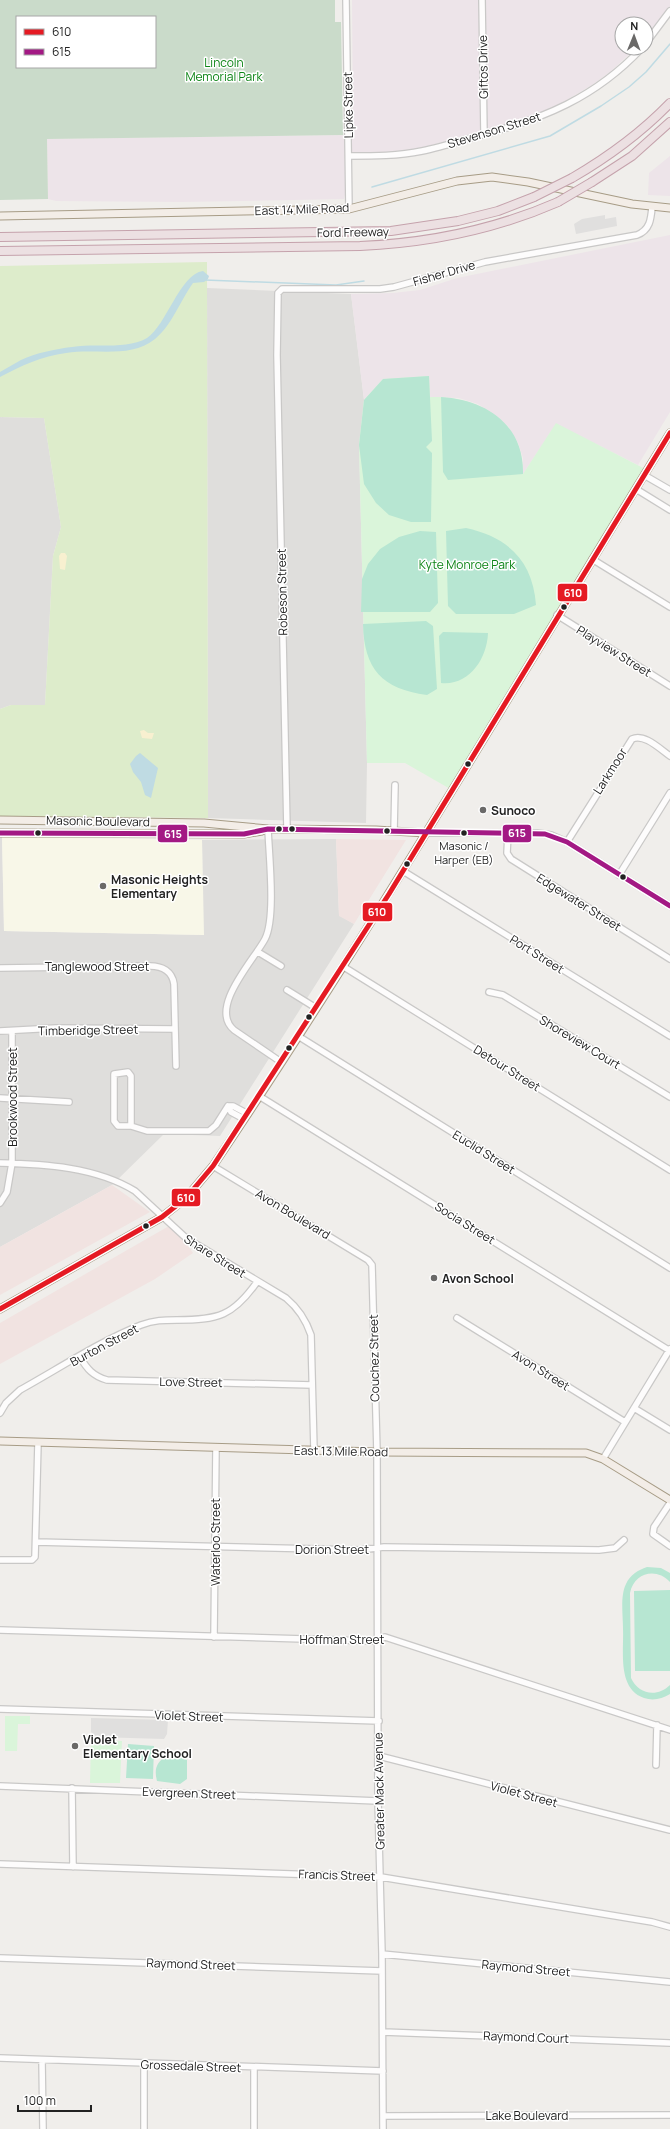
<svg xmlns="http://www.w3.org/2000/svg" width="670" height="2129" font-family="Manrope,sans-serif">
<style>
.residential{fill:#dfdedc}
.commercial{fill:#f1e3e1}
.industrial{fill:#ede4e9}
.education{fill:#f8f7e8}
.grass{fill:#ddeccb}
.sand{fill:#f8f0d0}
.cemetery{fill:#cadbca;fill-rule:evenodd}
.park{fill:#daf5da}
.pitch{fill:#b7e6d2}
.parking{fill:#e0dfde}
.water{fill:#bfdbe3}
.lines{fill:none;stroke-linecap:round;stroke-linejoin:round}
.stream{stroke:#bfdbe3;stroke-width:1.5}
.minor-casing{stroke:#c9c8c7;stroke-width:8}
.major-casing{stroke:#a79c86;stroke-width:9}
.highway-casing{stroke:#c5a2ac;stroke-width:10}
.minor{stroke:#fdfcfc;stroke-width:5.5}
.major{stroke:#f3ede7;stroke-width:7}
.highway{stroke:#ece0e2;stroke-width:8}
.highway-bridge-casing{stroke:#c5a2ac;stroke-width:10;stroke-linecap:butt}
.highway-bridge{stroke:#ece0e2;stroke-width:8}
.bus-1-casing{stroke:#fff;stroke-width:8}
.bus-2-casing{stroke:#fff;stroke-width:8}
.bus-1{stroke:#e51a23;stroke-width:5}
.bus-2{stroke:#a31984;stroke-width:5}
.bus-dot{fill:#222;stroke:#fff;stroke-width:1.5}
.poi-dot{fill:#6a6968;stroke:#fff;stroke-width:1.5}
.labels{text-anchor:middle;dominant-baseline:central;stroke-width:3;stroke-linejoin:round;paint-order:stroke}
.bus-label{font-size:11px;fill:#222;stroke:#fff}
.park-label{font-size:12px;fill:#0c8416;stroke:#fff}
.street-label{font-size:12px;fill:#222;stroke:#fff}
.poi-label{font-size:12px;font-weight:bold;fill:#222;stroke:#fff;text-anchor:start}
.line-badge{stroke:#fff;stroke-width:1.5}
.badge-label{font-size:11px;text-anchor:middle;font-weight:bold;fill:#fff}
</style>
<rect width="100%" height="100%" fill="#f0eeeb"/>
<path class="residential" d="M207,288L351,294L364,400L359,445L367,763L366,823L208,818Z
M0,417L44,418L61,527L53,556L45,705H11L0,709Z
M0,837H2L4,931L203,935L202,840L336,839L339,915L354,924L220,1136L164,1134L112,1185L0,1247Z"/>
<path class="commercial" d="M336,839L406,840L354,924L339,916Z
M112,1185L150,1212L0,1295V1247Z
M169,1226L183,1238L193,1253L155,1279L0,1364V1323Z"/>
<path class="industrial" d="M352,0H670V6L646,38V24H622V48H636L610,72L592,85L553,108L522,120L418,149L386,152H346V189L344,199L182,202L56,201L48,199L47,139L353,135Z
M670,156V196L648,195L649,173Z
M670,235V412L638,465L556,424L523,474V458L518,443L508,426L478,404L459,398L430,397L383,379L364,400L351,294L393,293L420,290L457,278Z"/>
<path class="education" d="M2,837L202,840L204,935L4,931Z"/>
<path class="grass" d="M207,262L208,818L0,816V709L11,705H45L53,556L61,527L44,418L0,417V266Z"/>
<path class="sand" d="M61,553H65L67,556L65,570L60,569L59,556Z
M144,730L148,733H154L152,739L142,738L140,731Z"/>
<path class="cemetery" d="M0,0H335V22H341L343,135L47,139L48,199L0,200ZM17,17H155V67H17Z"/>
<path class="park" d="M429,376L430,397C479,396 523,420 523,474L556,423L647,470L452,790L405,763H367L359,445L364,400L383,379Z
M5,1716H30V1724H18L17,1751H5Z
M91,1740L122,1741L120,1783H90Z"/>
<path class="pitch" d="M429,376L432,441L426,447L432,453L431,522H411L389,515L376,503L364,484L359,445L364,400L383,379Z
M441,397C487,400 524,425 523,474L448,480L443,472Z
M466,528C508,537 533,561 536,605L514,614H456L448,606L446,531Z
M420,531L436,532L438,603L430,612H361L362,579L368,564L380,549L399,537Z
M426,621L433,626L437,689L427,695C382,689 364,669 363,624Z
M443,632L488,633C487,659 469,686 441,683L439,636Z
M647,1567L661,1568L670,1573V1582C656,1567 634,1573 630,1593L631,1678C638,1694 657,1698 670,1685V1694C662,1699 653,1701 644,1698C617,1689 624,1651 623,1629C623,1615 620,1596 626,1584C630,1575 638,1570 647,1567Z
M670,1590V1671H635L634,1591Z
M128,1744L154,1746L153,1779L126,1778Z
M167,1755H175L187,1760V1779L180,1784L157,1781C154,1769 156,1763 167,1755Z"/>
<path class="parking" d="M605,215V219L616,217L617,226L576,234L574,224L582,219Z
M91,1718L168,1720L167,1734L164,1739L96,1737L91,1732Z"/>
<path class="water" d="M203,271L209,276L208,279L204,282L193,283C180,301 172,325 155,339C130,359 96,348 66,353C42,356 21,366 0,377V372C7,368 14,364 21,360C36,353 55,349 72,347C95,343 126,350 147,338C166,326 180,274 203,271Z
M140,753L158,768L151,798L145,795L141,782L133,772L130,764L136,756Z"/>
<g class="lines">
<path class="stream" d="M372,187L550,136L601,106L629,87L646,72L670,44
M205,280L336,285L364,281"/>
<defs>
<path id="minor" d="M346,0L349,209
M482,0L484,134
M646,43L670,11
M349,156C374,156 398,156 422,151C441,147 460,141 478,136C543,119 595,98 642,48
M644,475L670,490
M636,489L670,510
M592,559L670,607
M557,615L670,686
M268,829C269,855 276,918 265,939C254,960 208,1008 234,1030L281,1062
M287,829L277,355L278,293L282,289H380L394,287L485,262L637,235C650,230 651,219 652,207
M394,831L395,785
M426,833H537L551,835L567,842L670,906
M508,834L507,853L511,859L670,959
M567,842L632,739C644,733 660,749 670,756
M403,871L670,1036
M619,875L670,793
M258,952L281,966
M344,967L670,1170
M0,968L150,966C162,966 172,971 174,984L176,1066
M287,990L316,1008
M489,992L503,995L670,1097
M0,1031L56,1028L175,1029
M298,1036L670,1268
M259,1096L670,1351
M0,1098L69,1102
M244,1119L231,1112L228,1106H233L248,1114
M131,1126V1076L128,1072L114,1074V1121L118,1126H131L147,1131H209L216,1125L228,1106
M0,1163C44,1164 96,1167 135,1191L186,1238L286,1298C298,1308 306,1320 311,1335L314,1450
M213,1166L368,1260L372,1265L377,1452L378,1801L382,1954L383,2129
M0,1203L7,1192L12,1163V1031
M457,1318L625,1422
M80,1357C87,1369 93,1376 107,1380L312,1385
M634,1408L670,1430
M0,1413L6,1403L20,1390C58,1369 102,1340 141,1325C154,1320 164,1320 177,1320C218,1320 233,1316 257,1282
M603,1459L670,1349
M670,1503L654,1527L653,1534L670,1546
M36,1542L360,1550L384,1547L599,1550L615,1548L624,1540
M0,1560H32L35,1557L38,1443
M0,1630L371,1641L385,1637L670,1730
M214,1637L216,1447
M0,1709L379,1721
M379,1756L670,1830
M656,1765L657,1725
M0,1786L378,1801
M72,1788L73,1867
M0,1864L381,1877L652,1922L670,1927
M382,1954L670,1982
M0,1958L382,1971
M383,2032L670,2043
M0,2058L383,2071
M42,2060L43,2129
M144,2064V2129
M254,2068V2129
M383,2116L670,2115"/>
<path id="major" d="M0,216L349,209L457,181L492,177L528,182L632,204L670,208
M0,820L204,823L268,829L376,830L426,833
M0,833L244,834L262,831
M0,1309L162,1217L186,1198L213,1166C374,927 519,678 670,433
M0,1441L377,1452L586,1453L603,1459L670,1500"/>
<path id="highway" d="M572,178C608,157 641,133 670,103
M592,182L632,156L670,122
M0,237L391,231L458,221L498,211L534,197
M0,251L360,246C430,243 494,230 558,202"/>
</defs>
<use href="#minor" class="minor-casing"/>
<use href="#major" class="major-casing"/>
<use href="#highway" class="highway-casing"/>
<use href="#minor" class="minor"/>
<use href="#major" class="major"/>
<use href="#highway" class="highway"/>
<defs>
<path id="highway-bridge" d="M534,197L572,178
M558,202L592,182"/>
</defs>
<use href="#highway-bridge" class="highway-bridge-casing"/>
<use href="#highway-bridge" class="highway-bridge"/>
<defs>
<path id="bus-1" d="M0,1309L162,1217L186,1198L213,1166L389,894L670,433"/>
<path id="bus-2" d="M0,833L244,834L268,829L545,834L567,842L670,906"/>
</defs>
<use href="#bus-1" class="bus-1-casing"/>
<use href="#bus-2" class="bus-2-casing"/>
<use href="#bus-1" class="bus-1"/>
<use href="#bus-2" class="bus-2"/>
</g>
<g class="bus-dot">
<circle cx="564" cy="607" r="3.5"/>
<circle cx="468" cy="764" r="3.5"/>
<circle cx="279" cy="829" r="3.5"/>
<circle cx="292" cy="829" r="3.5"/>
<circle cx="387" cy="831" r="3.5"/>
<circle cx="38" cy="833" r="3.5"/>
<circle cx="464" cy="833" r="3.5"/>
<circle cx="407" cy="864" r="3.5"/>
<circle cx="623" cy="877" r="3.5"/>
<circle cx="309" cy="1017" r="3.5"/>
<circle cx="289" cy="1048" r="3.5"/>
<circle cx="146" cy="1226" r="3.5"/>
</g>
<g class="poi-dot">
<circle cx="483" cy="810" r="4"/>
<circle cx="103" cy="886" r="4"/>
<circle cx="434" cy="1278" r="4"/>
<circle cx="75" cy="1746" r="4"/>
</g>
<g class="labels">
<g class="bus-label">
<text x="464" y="845">Masonic /<tspan x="464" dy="14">Harper (EB)</tspan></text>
</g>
<g class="park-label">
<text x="224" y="62">Lincoln<tspan x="224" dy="14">Memorial Park</tspan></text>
<text x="467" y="564">Kyte Monroe Park</text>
</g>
<g class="street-label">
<text transform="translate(483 67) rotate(-91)">Giftos Drive</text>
<text transform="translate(348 105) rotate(-91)">Lipke Street</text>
<text transform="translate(494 130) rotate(-17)">Stevenson Street</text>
<text transform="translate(302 209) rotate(-2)">East 14 Mile Road</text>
<text transform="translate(353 232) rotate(-1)">Ford Freeway</text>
<text transform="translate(444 273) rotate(-16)">Fisher Drive</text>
<text transform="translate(282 592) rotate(-91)">Robeson Street</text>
<text transform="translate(614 651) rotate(32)">Playview Street</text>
<text transform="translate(610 771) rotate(-58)">Larkmoor</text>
<text transform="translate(98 821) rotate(1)">Masonic Boulevard</text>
<text transform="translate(579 902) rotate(32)">Edgewater Street</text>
<text transform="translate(537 954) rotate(32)">Port Street</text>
<text x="97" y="966">Tanglewood Street</text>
<text transform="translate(88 1030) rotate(-1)">Timberidge Street</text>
<text transform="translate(580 1042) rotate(31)">Shoreview Court</text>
<text transform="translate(507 1068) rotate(32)">Detour Street</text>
<text transform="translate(12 1097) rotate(-90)">Brookwood Street</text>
<text transform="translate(484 1152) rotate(32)">Euclid Street</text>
<text transform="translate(293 1214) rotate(31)">Avon Boulevard</text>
<text transform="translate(465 1223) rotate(32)">Socia Street</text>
<text transform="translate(215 1256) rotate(32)">Share Street</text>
<text transform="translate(104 1345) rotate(-28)">Burton Street</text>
<text transform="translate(374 1358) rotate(-91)">Couchez Street</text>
<text transform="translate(541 1370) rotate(32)">Avon Street</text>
<text transform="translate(191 1382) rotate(1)">Love Street</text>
<text transform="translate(341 1451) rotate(1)">East 13 Mile Road</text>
<text transform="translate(215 1542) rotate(-90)">Waterloo Street</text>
<text x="332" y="1549">Dorion Street</text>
<text x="342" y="1639">Hoffman Street</text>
<text transform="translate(189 1716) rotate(2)">Violet Street</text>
<text transform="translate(379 1791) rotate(-91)">Greater Mack Avenue</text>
<text transform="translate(189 1793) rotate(2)">Evergreen Street</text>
<text transform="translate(524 1794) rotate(15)">Violet Street</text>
<text transform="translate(337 1875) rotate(2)">Francis Street</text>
<text transform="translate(191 1964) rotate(2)">Raymond Street</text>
<text transform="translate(526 1968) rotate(5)">Raymond Street</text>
<text transform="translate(526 2037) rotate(2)">Raymond Court</text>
<text transform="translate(191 2066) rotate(2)">Grossedale Street</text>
<text x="527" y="2115">Lake Boulevard</text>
</g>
<g class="poi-label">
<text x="491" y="810">Sunoco</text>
<text x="111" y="879">Masonic Heights<tspan x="111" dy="14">Elementary</tspan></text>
<text x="442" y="1278">Avon School</text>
<text x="83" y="1739">Violet<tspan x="83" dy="14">Elementary School</tspan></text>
</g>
</g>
<g class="line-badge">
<rect x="557" y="583" width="31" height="19" rx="4" fill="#e51a23"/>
<rect x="502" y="824" width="30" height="19" rx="4" fill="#a31984"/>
<rect x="157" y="824" width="31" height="19" rx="4" fill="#a31984"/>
<rect x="362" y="902" width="31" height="20" rx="4" fill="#e51a23"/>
<rect x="171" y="1188" width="30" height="19" rx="4" fill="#e51a23"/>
</g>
<g class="badge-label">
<text x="573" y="597">610</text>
<text x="517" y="837">615</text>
<text x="173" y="838">615</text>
<text x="377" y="916">610</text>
<text x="186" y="1202">610</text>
</g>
<rect x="16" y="16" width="140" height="52" fill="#ffffff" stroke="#a7a7a7"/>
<rect x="24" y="29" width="20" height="6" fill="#e51a23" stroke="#a7a7a7"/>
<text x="52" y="36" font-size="12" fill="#222222">610</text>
<rect x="24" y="49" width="20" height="6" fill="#a31984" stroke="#a7a7a7"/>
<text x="52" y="56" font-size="12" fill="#222222">615</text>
<g transform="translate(634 36) rotate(1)"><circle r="19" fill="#ffffff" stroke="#a7a7a7"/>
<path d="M0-3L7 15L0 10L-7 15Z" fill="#6a6968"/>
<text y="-6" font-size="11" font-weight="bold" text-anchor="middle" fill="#222222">N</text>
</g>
<path d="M18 2105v6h73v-6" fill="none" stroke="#222222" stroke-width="2"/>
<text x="24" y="2105" font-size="12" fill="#222222" stroke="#ffffff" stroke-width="3" paint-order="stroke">100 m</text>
</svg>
